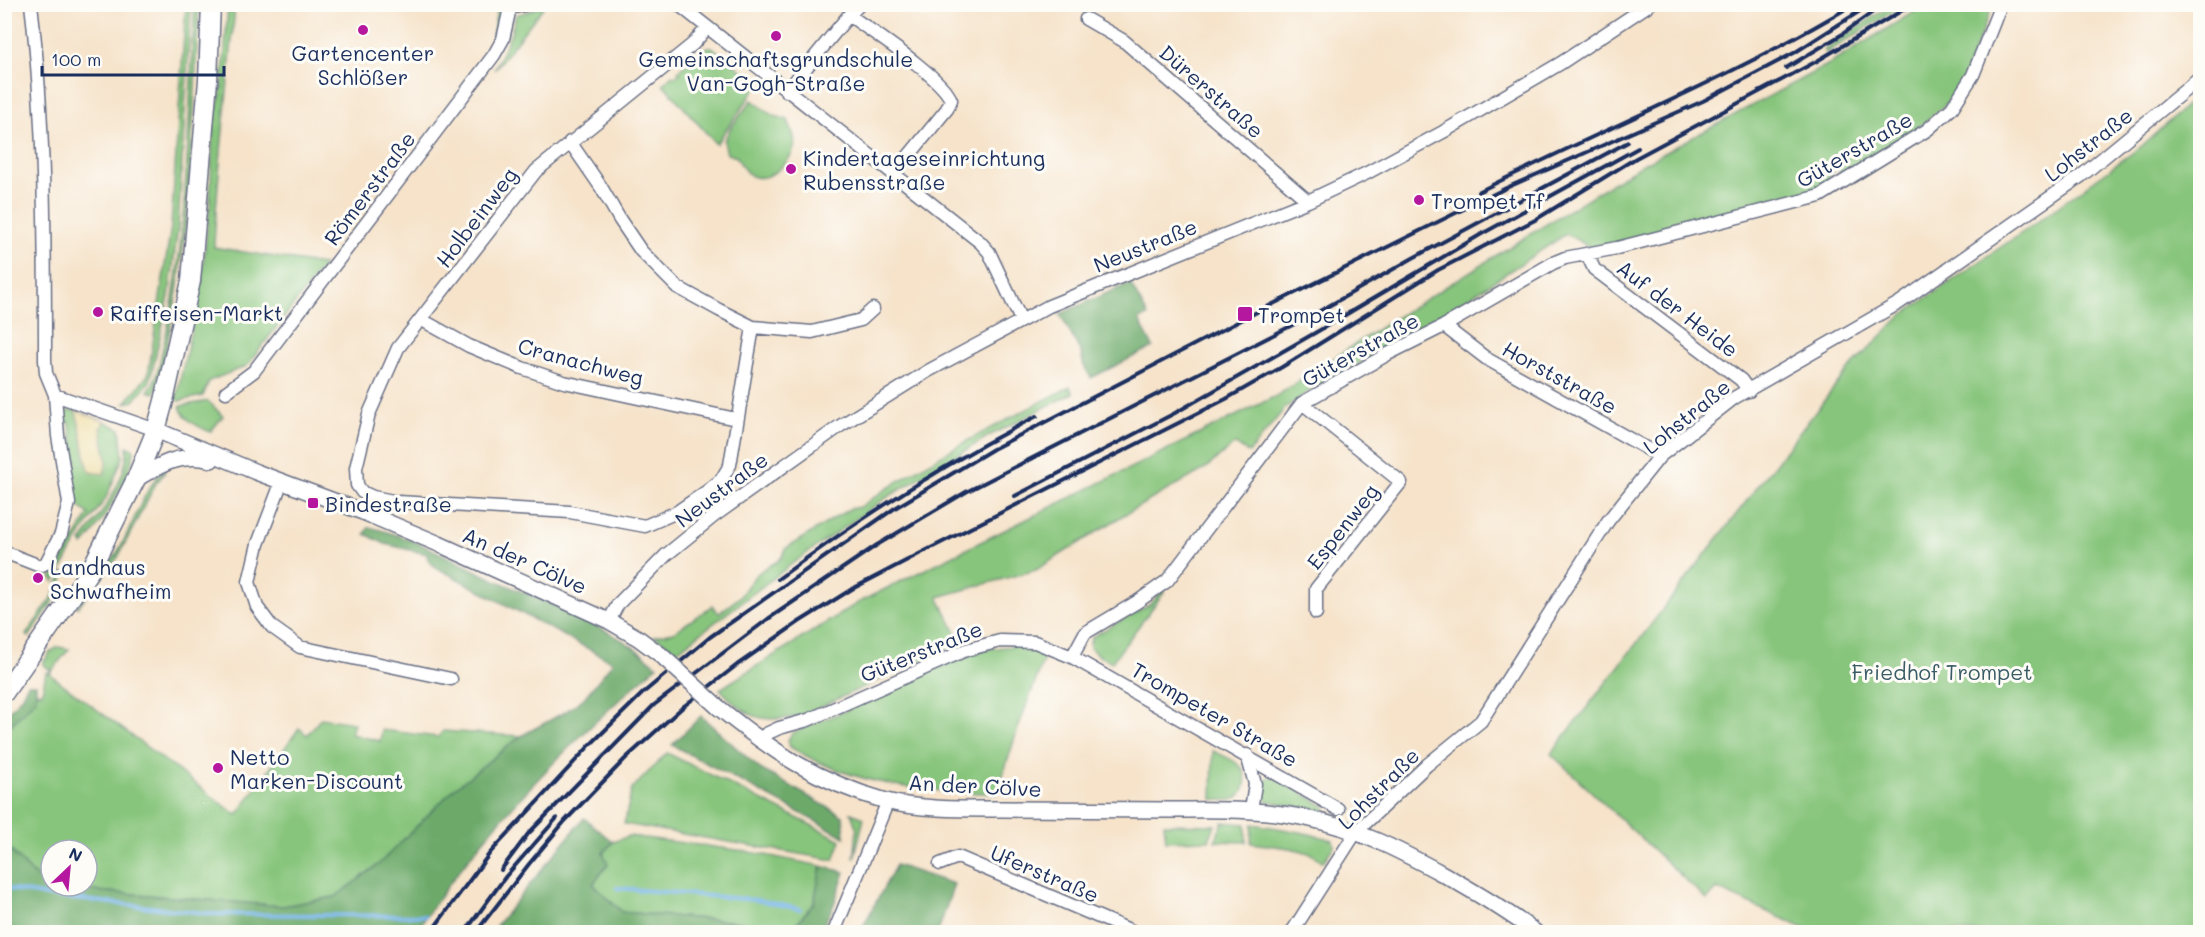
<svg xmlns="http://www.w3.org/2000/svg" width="2205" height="937" font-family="Mali,sans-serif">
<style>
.green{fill:#87c57b;stroke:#517a6c;stroke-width:1.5;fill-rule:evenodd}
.forest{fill:#6daa6b;stroke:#446c64;stroke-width:1.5}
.sand{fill:#eeda9e;stroke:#84847e;stroke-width:1.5}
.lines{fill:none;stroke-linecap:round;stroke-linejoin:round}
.stream{stroke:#77b5ea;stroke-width:4}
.minor-casing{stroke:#686e84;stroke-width:15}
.tertiary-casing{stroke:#686e84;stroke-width:18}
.secondary-casing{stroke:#686e84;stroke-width:21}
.minor{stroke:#fff;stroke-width:12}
.tertiary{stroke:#fff;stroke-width:15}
.secondary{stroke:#fff;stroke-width:18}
.rail{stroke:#1b2f5e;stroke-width:4}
.tertiary-bridge-casing{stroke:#686e84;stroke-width:18;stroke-linecap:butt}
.tertiary-bridge{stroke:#fff;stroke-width:15}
.poi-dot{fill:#b5179e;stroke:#fdfcf7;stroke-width:2}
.labels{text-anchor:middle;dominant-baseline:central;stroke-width:6;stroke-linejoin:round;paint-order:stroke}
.poi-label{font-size:21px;fill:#1b2f5e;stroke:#fdfcf7;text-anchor:start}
.street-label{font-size:21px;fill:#1b2f5e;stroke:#fdfcf7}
.park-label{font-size:21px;fill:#3b5c67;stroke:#fdfcf7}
</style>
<rect width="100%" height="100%" fill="#fdfcf7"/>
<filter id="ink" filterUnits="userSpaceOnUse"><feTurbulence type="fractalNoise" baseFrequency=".0167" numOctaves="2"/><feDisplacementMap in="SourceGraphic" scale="12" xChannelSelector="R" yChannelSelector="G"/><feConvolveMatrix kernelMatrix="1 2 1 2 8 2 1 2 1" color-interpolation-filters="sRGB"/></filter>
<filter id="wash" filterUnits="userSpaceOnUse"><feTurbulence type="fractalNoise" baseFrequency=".008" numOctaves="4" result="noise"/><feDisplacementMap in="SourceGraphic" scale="24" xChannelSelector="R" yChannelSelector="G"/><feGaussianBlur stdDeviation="1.35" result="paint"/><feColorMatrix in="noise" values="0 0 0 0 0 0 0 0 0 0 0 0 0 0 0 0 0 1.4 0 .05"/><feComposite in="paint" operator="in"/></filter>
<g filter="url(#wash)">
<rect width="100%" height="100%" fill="#f6e3ca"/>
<path class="green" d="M186,5H191L178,227L169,296L150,381L134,401L125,403L148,375L171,227Z
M195,5H199C192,135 191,267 155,393L148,391C157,381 159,365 162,352C190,239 187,120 195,5Z
M228,5H235C229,86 217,166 214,247L324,265L247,366L209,381L203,396L179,401L176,399L201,286L210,203L213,124L222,87Z
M504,5L497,37L492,42L497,7Z
M541,5H545L494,70L511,33L516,15L532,10Z
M1891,5H1904L1826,53L1824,50Z
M1925,5H1993L1960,86L1943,107L1914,131L1891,143L1844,175L1837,168L1830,174C1829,184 1825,187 1816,193L1645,238L1590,247L1566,234L1429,324L1313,389L1285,408L1249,453L1235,444L1205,469L1122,516L1036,570L938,597L961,642L801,716C760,723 748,719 720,689L861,601L1278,395L1386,324L1643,164L1831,63Z
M707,47H712L759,84L716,144L663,84L672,75L674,77L680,73L678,71Z
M2200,93V932H1812L1717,889L1707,900L1551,754L1847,371L1902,315L2030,227L2143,145Z
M752,100L772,115L788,120C790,127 795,136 795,143C794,159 772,181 755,177C746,175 741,165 737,157L727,154L724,141L731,127Z
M1070,387L1073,393L989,436L886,498L796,561L677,651L654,636L674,632L712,606L719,613C726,607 735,602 741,595C748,586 752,577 762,570C772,563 782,563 785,549L849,509L860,507C926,460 998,424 1070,387Z
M208,401L223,416L210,432C198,426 184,421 180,406Z
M75,410C83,430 82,452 90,472L104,473L107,460L101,430L104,421L120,429L123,457L112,484L106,498L83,531L54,582L51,578L89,514L75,504L72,471L76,460L69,422L62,421L65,411Z
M127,446L134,450C133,472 99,529 83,545L81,542C99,517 129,478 127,446Z
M165,469L164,474L156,483L118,557L77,608C80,593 108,567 118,551C133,527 143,488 165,469Z
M63,572L66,573L54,600L29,637L26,635L52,598Z
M1161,591H1165L1112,662L1098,655L1090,648V642L1093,636L1151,604Z
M1013,646L1033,648L1046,653L1017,731L997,794C922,791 857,787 790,747L788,740L792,733L866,702L960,658L986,649Z
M58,647L69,649L50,673L51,675L237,815L299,728L307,735L321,718L354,723L351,734L380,741L382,730L438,737L443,731L521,736L455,788L379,864L335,897L283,906L45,887L5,844V731L36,699V692L42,693L46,672L48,673L51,670L46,667L43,663L50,652ZM51,850H87V886H51Z
M1213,751C1222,755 1236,760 1242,768C1249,779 1245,798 1231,800C1225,801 1218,800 1212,799Z
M667,753L841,840L834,860L624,824L632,789Z
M1269,777L1277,778L1326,807L1325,812L1267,801C1261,792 1260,784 1269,777Z
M851,813L864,818L854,859L857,830Z
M1223,822L1246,824V842L1215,841Z
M1164,824L1215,825L1209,840L1166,841Z
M1252,824C1280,828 1306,832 1333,840L1334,846L1323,862C1310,847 1271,846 1251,843Z
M629,836L745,851L821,866L814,903L789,932H751L740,922L622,912L593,884L608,865L603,853L613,842Z"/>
<path class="forest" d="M1130,283L1148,316L1139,320L1153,347L1091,378L1084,366L1081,353L1060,314Z
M369,527C413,537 451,559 491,578C541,601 618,629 657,666C567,745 481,831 416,932H5L4,844L46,887L283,906L335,897L379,864L455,788L521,736L565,712L584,698L613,662L435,567L428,560L427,554L385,544L365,534Z
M28,684H36V699L5,731V716L21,697Z
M701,716L760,769L843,816L845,837L672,745Z
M584,818L613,842L603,853L608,864L593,884L622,912L741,922L751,932H491Z
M896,865L954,884L938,932H860Z
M821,866L845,872L833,907L820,932H789L814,903Z"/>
<path class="sand" d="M75,410L104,421L101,429L107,460L104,474L90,472C82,452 83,430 75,410Z"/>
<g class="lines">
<path class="stream" d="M4,888L47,896L214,914L425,916
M617,888L756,900L800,909"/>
</g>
</g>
<g filter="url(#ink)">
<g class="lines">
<defs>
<path id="minor" d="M678,4L980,242L989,252L1021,320
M849,15C872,32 941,76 951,100L947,109L893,175
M1086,19L1124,41L1308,201
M707,28L693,44L536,171L398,348L369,414L356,468L357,485L362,492L373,497L398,502L570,512L645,526L677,512L706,492L721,480L730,465L753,327
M787,91L849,15L860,4
M570,142L601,187L620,220L641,251L677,287L719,310L753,327L812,332L861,320L873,309
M1587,254L1594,269L1741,380L1749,391
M422,320L469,346L522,368L564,382L736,419
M1444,326L1487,359L1660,456
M226,392L254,371L494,55L503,39L510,8L529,4
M55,395L156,430
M1302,403L1401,482L1316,589V613
M282,481L258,544L249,582L257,607L272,627L300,647L451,679
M4,552L40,566L46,563L61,534L69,503L58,436L55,395L46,373L45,360C45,242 45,122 31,4
M609,621L618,604L666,555L714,516L840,426L928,371L1049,306L1308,201L1367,173L1443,132L1561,63L1650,4
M1072,657L1085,633L1137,602L1167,581L1302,403L1388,354L1444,326L1553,263L1565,258L1617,248L1820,196L1927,130L1952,108L1973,75L2001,4
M760,741L766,734L779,728L808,720L966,650L1000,641L1035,642L1072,657L1338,809
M1247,755L1255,784L1251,810
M940,864L958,857L1134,932
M834,932L888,801
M1292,932L1356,832L1427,765L1481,721L1608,521L1660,456L1734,398L1899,303L2081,176L2200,78"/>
<path id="tertiary" d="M156,430L256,472L363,512L439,544L609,621L638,638L661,655
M136,479C161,464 182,452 211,460
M718,707C773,752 816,781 886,801C919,810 968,809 1003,809C1059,809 1115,810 1170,810C1215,810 1261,808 1306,818C1358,829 1397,849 1443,874C1475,892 1506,910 1535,932"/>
<path id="secondary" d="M4,693L91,569L136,479L156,430L164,401L191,281L208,80L211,4"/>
</defs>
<use href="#minor" class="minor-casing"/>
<use href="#tertiary" class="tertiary-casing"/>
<use href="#secondary" class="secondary-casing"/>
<use href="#minor" class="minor"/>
<use href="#tertiary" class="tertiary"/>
<use href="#secondary" class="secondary"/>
<path class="rail" d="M1786,68L1841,35L1884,4
M1478,192C1603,129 1734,77 1854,4
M1015,496L1175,413L1320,330L1480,235L1638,148
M778,579C860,518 946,463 1037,416
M501,870L528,834L654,705L768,619L877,545L966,492L1318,312L1413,258L1628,142
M431,932L490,853L590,745L643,693L710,637L895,508L993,449L1255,313L1506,188L1703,101L1794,53L1871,4
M465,932L506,876L557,818
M476,932L529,864L565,821L626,758L684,706L737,665L799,622L852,589L919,554L1226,399L1282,367L1438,270L1535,220L1636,158L1817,61L1913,4"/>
<defs>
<path id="tertiary-bridge" d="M661,655L718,707"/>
</defs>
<use href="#tertiary-bridge" class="tertiary-bridge-casing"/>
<use href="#tertiary-bridge" class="tertiary-bridge"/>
</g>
</g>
<g class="poi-dot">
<circle cx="363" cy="30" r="6"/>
<circle cx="776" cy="36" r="6"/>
<circle cx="791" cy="169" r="6"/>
<circle cx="1419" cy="200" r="6"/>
<circle cx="98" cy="312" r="6"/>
<rect x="1237" y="306" width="16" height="16" rx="3"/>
<rect x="307" y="497" width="12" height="12" rx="3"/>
<circle cx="38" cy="578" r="6"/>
<circle cx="218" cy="768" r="6"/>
</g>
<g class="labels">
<g class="poi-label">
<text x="363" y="52" text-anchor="middle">Gartencenter<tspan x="363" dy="24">Schlößer</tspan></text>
<text x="776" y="58" text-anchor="middle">Gemeinschaftsgrundschule<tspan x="776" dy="24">Van-Gogh-Straße</tspan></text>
<text x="803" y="157">Kindertageseinrichtung<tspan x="803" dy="24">Rubensstraße</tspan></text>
<text x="1431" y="200">Trompet Tf</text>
<text x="110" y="312">Raiffeisen-Markt</text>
<text x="1258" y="314">Trompet</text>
<text x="325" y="503">Bindestraße</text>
<text x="50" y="566">Landhaus<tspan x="50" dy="24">Schwafheim</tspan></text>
<text x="230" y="756">Netto<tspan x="230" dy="24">Marken-Discount</tspan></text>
</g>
<g class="street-label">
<text transform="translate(1212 91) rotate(41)">Dürerstraße</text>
<text transform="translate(2088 144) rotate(-38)">Lohstraße</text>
<text transform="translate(1854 149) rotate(-30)">Güterstraße</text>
<text transform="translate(369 188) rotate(-53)">Römerstraße</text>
<text transform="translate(476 217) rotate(-53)">Holbeinweg</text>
<text transform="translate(1145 245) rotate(-22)">Neustraße</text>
<text transform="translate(1678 308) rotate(37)">Auf der Heide</text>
<text transform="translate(1360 349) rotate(-29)">Güterstraße</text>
<text transform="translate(581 361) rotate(15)">Cranachweg</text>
<text transform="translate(1560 377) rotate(29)">Horststraße</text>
<text transform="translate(1686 416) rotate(-39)">Lohstraße</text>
<text transform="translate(721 489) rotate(-37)">Neustraße</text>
<text transform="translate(1342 526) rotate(-52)">Espenweg</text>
<text transform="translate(525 560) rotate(24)">An der Cölve</text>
<text transform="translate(921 651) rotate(-22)">Güterstraße</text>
<text transform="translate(1215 714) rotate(30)">Trompeter Straße</text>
<text transform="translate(975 785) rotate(3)">An der Cölve</text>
<text transform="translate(1378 788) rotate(-45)">Lohstraße</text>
<text transform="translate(1045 873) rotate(23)">Uferstraße</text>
</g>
<g class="park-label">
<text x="1942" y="671">Friedhof Trompet</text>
</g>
</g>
<rect width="2205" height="937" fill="none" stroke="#fdfcf7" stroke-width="24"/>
<g transform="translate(69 868) rotate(26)"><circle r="28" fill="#fdfcf7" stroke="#a3aaba" stroke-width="1.5"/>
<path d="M0-4.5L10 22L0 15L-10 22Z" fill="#b5179e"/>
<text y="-9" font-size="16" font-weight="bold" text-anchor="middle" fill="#1b2f5e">N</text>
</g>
<path d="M42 66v9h182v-9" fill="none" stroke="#1b2f5e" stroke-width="3"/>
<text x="51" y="66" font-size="18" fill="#1b2f5e" stroke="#fdfcf7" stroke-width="4.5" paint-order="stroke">100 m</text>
</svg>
